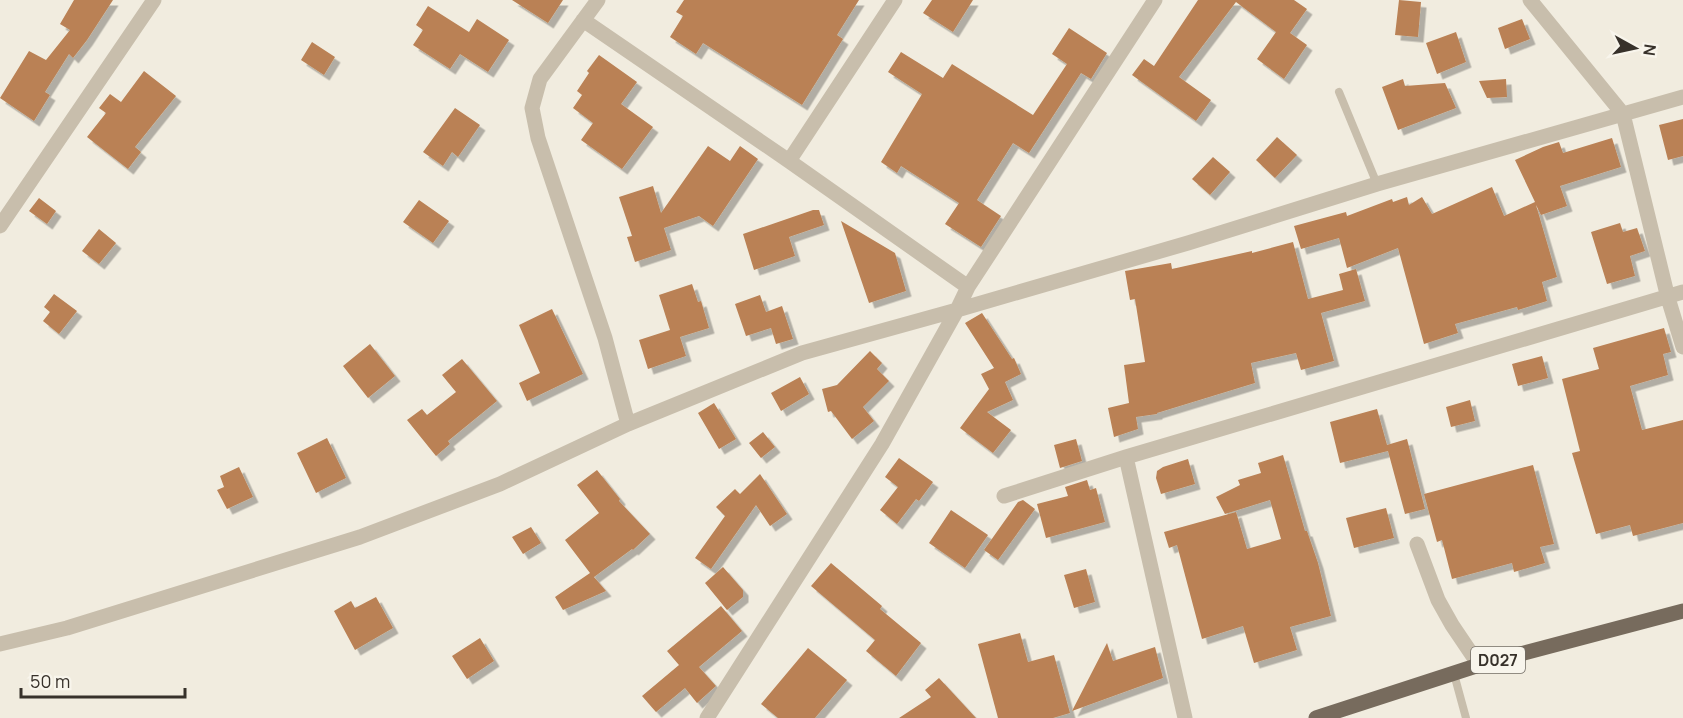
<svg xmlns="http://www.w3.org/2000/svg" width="1683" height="718" font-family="Manrope,sans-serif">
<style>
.building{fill:#ba8154;filter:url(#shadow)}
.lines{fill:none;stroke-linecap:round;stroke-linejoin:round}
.lane{stroke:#c8beac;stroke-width:8}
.street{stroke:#c8beac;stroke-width:15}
.primary{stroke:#776b5d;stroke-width:15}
.labels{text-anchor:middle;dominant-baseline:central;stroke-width:4.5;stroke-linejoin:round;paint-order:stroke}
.shield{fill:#f8f5ec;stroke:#716c64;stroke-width:1.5}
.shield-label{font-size:16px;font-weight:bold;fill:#37312a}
</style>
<defs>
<filter id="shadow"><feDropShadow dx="5.5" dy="5.5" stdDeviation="0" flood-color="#0004"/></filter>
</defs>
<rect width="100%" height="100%" fill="#f1ecdf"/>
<path class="building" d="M74,0H113L87,40L73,58L69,54L45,92L50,95L34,121L0,98L29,51L46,60L70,30L60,24Z
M512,0H563L548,23Z
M684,0H859L837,35L843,39L802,105L703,43L696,54L670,37L683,16L676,12Z
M932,0H973L953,32L923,13Z
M1198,0H1294L1307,9L1290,33L1307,45L1284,79L1257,59L1276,32L1236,2L1179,77L1211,100L1196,121L1132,75L1144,59L1154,66Z
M1399,0L1421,2L1418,37L1395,35Z
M428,6L469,32L477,19L509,40L488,72L460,54L450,69L413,45L423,30L416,25Z
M1522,19L1530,39L1505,49L1498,28Z
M1069,28L1107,53L1091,79L1081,73L1029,153L1013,143L977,200L1001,216L981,247L945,224L959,203L901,166L897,173L881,162L922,94L888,72L901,52L943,78L952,64L1033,115L1067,64L1052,54Z
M1456,32L1466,62L1437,74L1426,43Z
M312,42L335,57L324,75L301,60Z
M599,55L637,82L621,104L653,127L622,169L581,140L593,123L573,108L582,95L577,91L589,73L587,71Z
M144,71L176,96L135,147L141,152L128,169L87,137L106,113L99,108L110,94L121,102Z
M1403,79L1405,86L1445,83L1456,108L1398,130L1382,87Z
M1506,79L1507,97L1487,98L1479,81Z
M455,108L480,125L458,157L452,152L443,166L423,152Z
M1683,119V156L1668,160L1659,125Z
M1277,137L1297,155L1275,178L1256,160Z
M1612,138L1621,167L1560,186L1567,206L1541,215L1536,205L1557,277L1542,282L1547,301L1518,310L1517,307L1455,324L1458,333L1424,344L1398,248L1347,268L1339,238L1301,249L1294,226L1346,212L1347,216L1392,199L1393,202L1407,197L1409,205L1422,197L1432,214L1492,187L1504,216L1535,202L1515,160L1543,147L1559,142L1563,153Z
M708,146L730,161L740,146L758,159L713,226L699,216L664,228L671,250L635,262L627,237L632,236L619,197L653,186L661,213Z
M1213,157L1230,172L1210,195L1192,179Z
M39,198L56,211L47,224L29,211Z
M419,200L449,221L433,243L403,222Z
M813,210H819L824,225L789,237L795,256L754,270L743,234Z
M841,221L895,253L906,291L869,303Z
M1620,223L1623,232L1637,228L1645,251L1630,256L1635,276L1607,284L1591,232Z
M99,229L116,243L99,264L82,251Z
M1293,242L1308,299L1343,290L1339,274L1356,269L1365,301L1321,313L1334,361L1301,370L1296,353L1251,363L1255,383L1157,413V414L1136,417L1138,429L1114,437L1108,408L1129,403L1124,365L1145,362L1135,299L1130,300L1125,271L1171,263L1172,269L1252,251V253Z
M692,284L698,302L701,301L709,328L680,337L686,356L648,369L639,340L670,330L659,295Z
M54,294L77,311L59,334L43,321L50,312L44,307Z
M760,295L766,312L782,306L793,339L776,344L771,328L746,336L735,304Z
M552,309L583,374L527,401L519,383L540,373L519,325Z
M982,313L1012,359L1014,358L1021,374L1005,382L1013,400L987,412L1011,430L993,453L960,428L989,389L981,374L994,368L965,323Z
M1664,328L1671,352L1663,354L1668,375L1630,386L1642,430L1683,420V523L1633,536L1630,525L1596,534L1572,453L1580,451L1562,379L1599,369L1593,348Z
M370,344L395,376L368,398L343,366Z
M870,351L882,363L877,369L889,381L863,407L874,421L852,439L831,411L828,412L822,389L837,385Z
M1542,356L1548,378L1518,386L1512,364Z
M462,359L497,401L448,441L450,444L436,456L407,420L422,409L427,415L456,392L442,375Z
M800,377L809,394L781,411L771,393Z
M1470,400L1475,421L1451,427L1446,407Z
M714,403L736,439L719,449L698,413Z
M1377,409L1387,445L1407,439L1425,509L1405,514L1388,451L1340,463L1330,422Z
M763,432L775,447L761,458L749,443Z
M327,438L346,478L316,493L297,453Z
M1076,439L1082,461L1060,468L1054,445Z
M1283,455L1305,531H1307L1318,563L1331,616L1290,627L1297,650L1254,663L1243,626L1202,639L1177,545L1169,548L1164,532L1236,512L1247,549L1281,539L1270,500L1225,514L1216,497L1240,485L1238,480L1261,473L1258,463Z
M899,458L933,482L919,501L916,499L897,524L880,510L898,487L885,477Z
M1188,459L1195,484L1161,494L1156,478L1157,471L1163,467Z
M1533,465L1554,544L1540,547L1545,563L1514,572L1512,563L1452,579L1442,540L1437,542L1424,494Z
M239,467L253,497L227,509L217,490L224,487L220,476Z
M597,470L620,499L619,501L650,534L633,550L632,549L594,577L606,591L563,610L555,597L590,573L565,540L599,513L577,485Z
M760,474L787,514L770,526L756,505L711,569L695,558L725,516L716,507L735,489L740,494Z
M1087,480L1090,490L1096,488L1105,522L1046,538L1037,504L1068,496L1065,487Z
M1023,500L1035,509L998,560L984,550L1018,502Z
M1386,508L1394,538L1354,548L1346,518Z
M951,510L988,535L965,568L929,543Z
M531,527L541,543L523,554L512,537Z
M831,563L882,606L880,609L921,643L896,676L866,651L875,640L811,586Z
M723,567L743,590V597L727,610L705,583Z
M1086,569L1095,602L1074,608L1064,575Z
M376,597L393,628L355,650L334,611L351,601L355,608Z
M721,606L742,631L699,667L716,686L697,703L685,688L656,712L642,696L679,665L667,651Z
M1020,633L1028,662L1054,655L1070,713L1053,718H998L978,644Z
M480,638L494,661L467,679L452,656Z
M1107,643L1113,661L1155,647L1163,678L1072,711Z
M808,648L847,680L815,718H778L761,704Z
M939,678L976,718H899L931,697L925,690Z"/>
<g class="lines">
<path class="lane" d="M1339,92L1377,184
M1454,674L1466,718"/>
<path class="street" d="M598,0L540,79L532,108L538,138L605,338L628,424
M1530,0L1623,114L1668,298L1683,347
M583,20L789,161L968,287
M789,161L895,0
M0,226L154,0
M1126,457L1185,718
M1004,496L1126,457L1683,292
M1417,544L1438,600L1452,625L1479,665
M0,644L67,628L360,537L500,484L628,424L802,353L957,310L1188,243L1377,184L1683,97
M707,718L882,444L957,310L968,287L1155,0"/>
<path class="primary" d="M1316,718L1479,665L1683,611"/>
</g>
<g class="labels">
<rect class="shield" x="1471" y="647" width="54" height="26" rx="4.5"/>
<g class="shield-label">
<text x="1498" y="660">D027</text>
</g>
</g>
<g transform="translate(1635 48) rotate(98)" stroke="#f8f5ec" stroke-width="4.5" paint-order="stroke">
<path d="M0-4.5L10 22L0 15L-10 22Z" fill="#37312a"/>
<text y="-9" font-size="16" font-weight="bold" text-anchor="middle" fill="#37312a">N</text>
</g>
<path d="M21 688v9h164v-9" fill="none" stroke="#37312a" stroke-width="3"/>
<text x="30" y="688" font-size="18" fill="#37312a" stroke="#f8f5ec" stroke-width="4.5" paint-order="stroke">50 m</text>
</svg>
